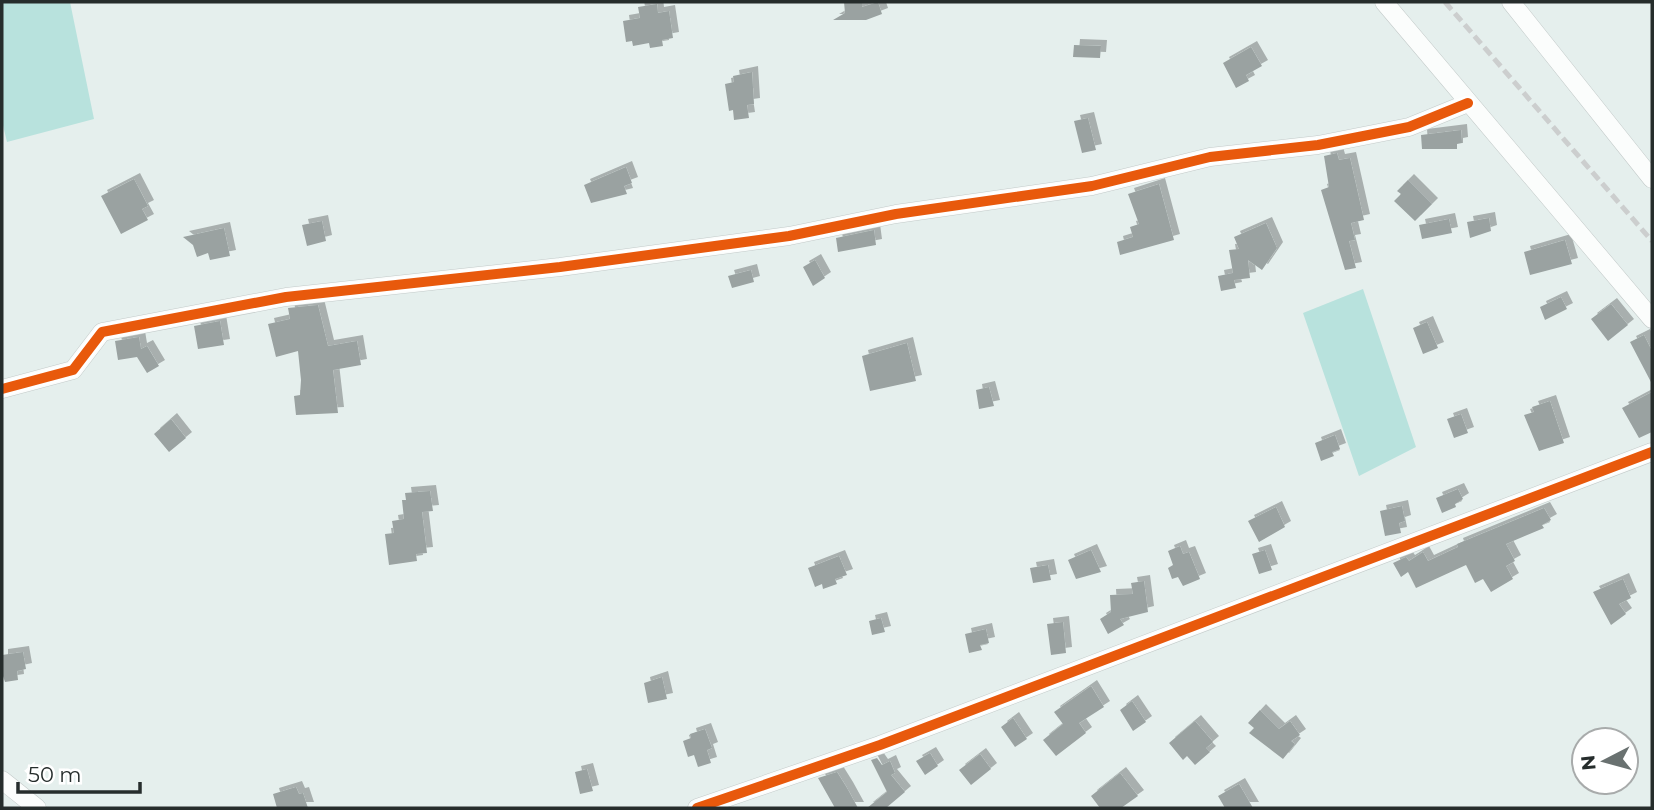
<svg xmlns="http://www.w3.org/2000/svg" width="1654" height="810" font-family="Montserrat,sans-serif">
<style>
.green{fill:#b8e2dd}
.building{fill:#9aa2a1;filter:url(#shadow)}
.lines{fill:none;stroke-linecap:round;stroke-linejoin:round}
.minor-casing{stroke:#c3cac9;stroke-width:19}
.minor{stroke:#fbfdfc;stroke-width:18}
.rail{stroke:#cccece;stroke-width:5;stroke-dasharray:10 5;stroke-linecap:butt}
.cycleway-casing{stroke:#fff;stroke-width:15}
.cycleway{stroke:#e8590c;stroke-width:10}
</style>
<defs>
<filter id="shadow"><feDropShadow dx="6" dy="-6" stdDeviation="0" flood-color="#0004"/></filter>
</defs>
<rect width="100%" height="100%" fill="#e5efed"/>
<path class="green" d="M2,2H70L94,119L7,142L2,121Z
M1363,289L1416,447L1359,476L1303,313Z"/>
<path class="building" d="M844,2H862V7L878,2L882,14L866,20H833L845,13Z
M657,4L658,13L669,11L673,38L662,40L663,46L650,48L649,43L633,46L632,41L626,42L623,21L640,18L638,7Z
M1074,45L1101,46L1100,58L1073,57Z
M1251,47L1262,66L1246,75L1249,81L1236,88L1223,63Z
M752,72L754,104L747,105L749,118L734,120L733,110L729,111L725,84L734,82L733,76Z
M1088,118L1096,150L1082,153L1074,121Z
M1461,130L1462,143L1457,144V149H1422L1421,135Z
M1337,153L1339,160L1350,158L1364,220L1351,223L1355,240L1349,241L1356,268L1345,270L1321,190L1329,187L1324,156Z
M626,167L632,183L624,186L627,194L591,203L584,185Z
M134,179L148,206L142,209L148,220L121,234L101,196Z
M1408,180L1432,204L1415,221L1394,201L1401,194L1397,191Z
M1159,184L1174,240L1120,255L1117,242L1133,237L1130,227L1139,224L1128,194Z
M1489,218L1491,231L1470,238L1467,222Z
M1449,219L1452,233L1422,239L1419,225Z
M322,221L326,241L307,246L302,225Z
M1266,223L1277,248L1262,270L1248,260L1250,278L1234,280L1236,288L1221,291L1218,276L1233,273L1229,250L1239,249L1234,237Z
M224,228L230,256L210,260L208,253L197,257L193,245L183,237Z
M874,230L876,245L838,252L836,238Z
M1565,240L1572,264L1530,275L1524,252Z
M815,260L825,278L813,286L803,267Z
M751,270L754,282L732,288L728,276Z
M1561,297L1567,309L1545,320L1540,307Z
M1611,304L1628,325L1608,341L1591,319Z
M318,305L328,346L357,341L361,365L333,370L338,413L296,415L294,396L300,395L301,380L298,351L276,357L268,324L290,319L288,308Z
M220,321L224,345L198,349L194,326Z
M1427,322L1438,348L1423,354L1413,328Z
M1644,335L1652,351V384L1630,342Z
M139,337L141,349L147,346L159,366L147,373L137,357L118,360L115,341Z
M907,343L916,381L870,391L862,356Z
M989,387L994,406L979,409L976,390Z
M1652,392V432L1639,438L1622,408Z
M1550,401L1564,443L1539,451L1524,415L1534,412L1532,407Z
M1461,414L1468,433L1454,438L1447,419Z
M171,419L186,438L169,452L154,434Z
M1335,435L1340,449L1332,452L1334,456L1321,461L1315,443Z
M1458,489L1463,499L1455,504L1456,507L1442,513L1436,498Z
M430,491L433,511L422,512L427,553L416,554L417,561L389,565L385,534L394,533L392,521L404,519L402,500H406L405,493Z
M1402,506L1405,521L1399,523L1401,533L1385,536L1380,511Z
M1276,507L1285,527L1259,542L1248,521Z
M1544,508L1551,520L1542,525L1544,528L1506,544L1515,561L1506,566L1513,579L1491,592L1483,579L1475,583L1466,565L1416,588L1408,572L1401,577L1393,563L1406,557L1409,561L1423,552L1428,561L1458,547L1457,544Z
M1180,546L1183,554L1189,552L1200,579L1183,586L1178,577L1172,579L1168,568L1173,565L1168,551Z
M1091,550L1101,572L1076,579L1068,560Z
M1265,550L1272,570L1259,574L1252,554Z
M839,556L847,575L835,579L837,584L823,589L822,584L815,587L808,568Z
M1048,565L1051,580L1033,583L1030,568Z
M1623,579L1631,598L1619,604L1626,614L1611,625L1593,592Z
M1144,581L1148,612L1120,619L1124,625L1108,634L1100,619L1111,612L1110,595L1133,594L1131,583Z
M881,618L885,632L872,635L869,621Z
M1063,622L1066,653L1051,655L1047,624Z
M986,629L989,643L980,645L982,650L969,653L965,634Z
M23,652L26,669L17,671L18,680L5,682L2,673V655Z
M662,677L667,699L648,703L644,683Z
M1091,686L1104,707L1079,723L1086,733L1056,756L1043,740L1063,724L1054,712Z
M1132,701L1146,722L1133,731L1120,710Z
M1260,710L1279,729L1290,721L1300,735L1291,741L1295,744L1283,759L1249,733L1254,728L1248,723Z
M1013,718L1027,739L1015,747L1001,727Z
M1195,721L1213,742L1206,748L1210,752L1195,765L1187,756L1183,760L1169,743Z
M705,729L712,748L707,750L711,763L698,767L694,755L688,757L683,741L691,738L690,734Z
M930,753L938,766L925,775L916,761Z
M980,754L991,769L971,785L959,770Z
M877,758L882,765L890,761L895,773L891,775L905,792L886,808H867L887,792L871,760Z
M587,769L593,791L580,794L575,772Z
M837,772L847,788L858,808H835L818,778Z
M1120,773L1138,796L1121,808H1100L1091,796Z
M1239,784L1253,808H1225L1218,796Z
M296,787L299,794L303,793L308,808H277L273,794Z"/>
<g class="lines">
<defs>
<path id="minor" d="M1384,2L1652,319
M1511,2L1652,179
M2,389L73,370L102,332L286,297L560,267L789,236L896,214L1092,186L1210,157L1318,145L1409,127L1468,103
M2,780L37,808
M697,808L880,745L1652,452"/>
</defs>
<use href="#minor" class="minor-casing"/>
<use href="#minor" class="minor"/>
<path class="rail" d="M1445,2L1652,241"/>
<defs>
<path id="cycleway" d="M2,389L73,370L102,332L286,297L560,267L789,236L896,214L1092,186L1210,157L1318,145L1409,127L1468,103
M697,808L880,745L1652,452"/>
</defs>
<use href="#cycleway" class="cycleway-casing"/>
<use href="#cycleway" class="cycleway"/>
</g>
<rect width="1654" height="810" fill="none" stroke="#262d2c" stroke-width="7"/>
<g transform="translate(1605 761) rotate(264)"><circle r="33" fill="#ffffff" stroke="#a8abab" stroke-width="2"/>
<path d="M0-5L12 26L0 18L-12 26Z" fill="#697170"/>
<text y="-10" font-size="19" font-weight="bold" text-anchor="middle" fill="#262d2c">N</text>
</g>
<path d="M18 782v10h122v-10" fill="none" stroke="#262d2c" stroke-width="3.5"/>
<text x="28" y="782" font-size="21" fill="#262d2c" stroke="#ffffff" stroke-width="5" paint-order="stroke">50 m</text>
</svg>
